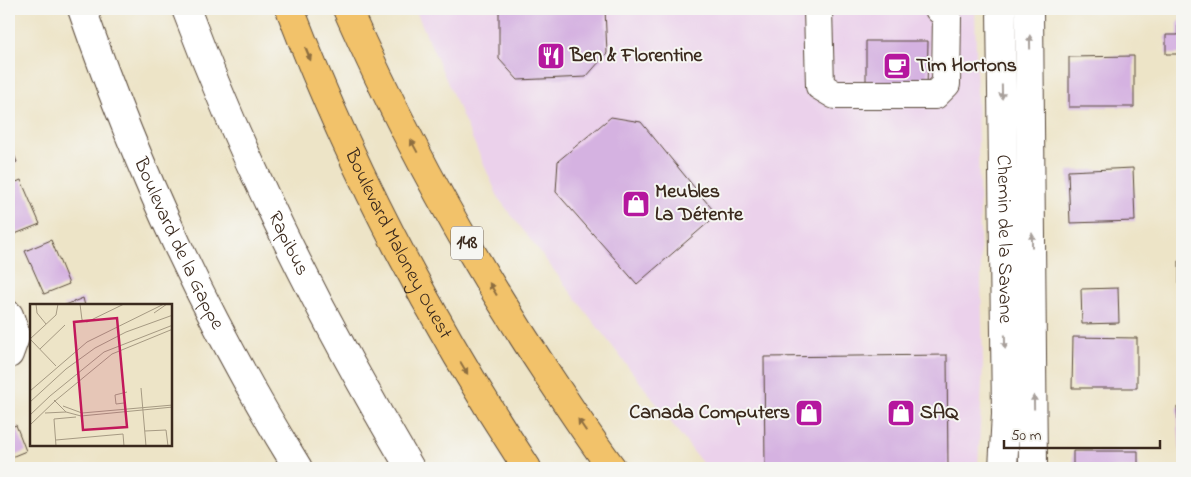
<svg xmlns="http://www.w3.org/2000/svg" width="1191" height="477" font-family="'Indie Flower',sans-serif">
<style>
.built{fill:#ebd1eb}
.building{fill:#d5b2e1}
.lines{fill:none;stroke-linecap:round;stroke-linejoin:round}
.minor-casing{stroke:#564637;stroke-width:30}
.major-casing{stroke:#564637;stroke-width:30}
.minor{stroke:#fff;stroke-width:28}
.major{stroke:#f2c26a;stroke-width:28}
.oneway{fill:#a79f9a}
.oneway2{fill:#8d6e40}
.labels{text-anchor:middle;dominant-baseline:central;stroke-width:4;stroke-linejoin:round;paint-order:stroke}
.shield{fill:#f6f6f2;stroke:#73675e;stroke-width:1}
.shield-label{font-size:19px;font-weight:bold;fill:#3b2a1e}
.poi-label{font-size:20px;font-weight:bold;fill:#3b2a1e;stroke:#f6f6f2;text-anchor:start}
.street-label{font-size:20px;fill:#3b2a1e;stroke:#f6f6f2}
.inset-road{fill:none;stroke:#a69a83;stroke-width:1}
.view{fill:#c2185b;fill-opacity:0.15;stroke:#c2185b;stroke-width:2.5}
.inset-edge{fill:none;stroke:#3b2a1e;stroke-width:2.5}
</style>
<rect width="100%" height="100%" fill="#f6f6f2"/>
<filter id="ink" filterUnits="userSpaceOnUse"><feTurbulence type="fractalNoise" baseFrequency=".02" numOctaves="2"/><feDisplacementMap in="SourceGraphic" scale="10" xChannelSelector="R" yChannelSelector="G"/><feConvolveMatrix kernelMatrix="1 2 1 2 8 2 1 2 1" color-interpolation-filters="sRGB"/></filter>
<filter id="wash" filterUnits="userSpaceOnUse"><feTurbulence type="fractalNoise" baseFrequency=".0096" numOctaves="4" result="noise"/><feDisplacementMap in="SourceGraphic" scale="20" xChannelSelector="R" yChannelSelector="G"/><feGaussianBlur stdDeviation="1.12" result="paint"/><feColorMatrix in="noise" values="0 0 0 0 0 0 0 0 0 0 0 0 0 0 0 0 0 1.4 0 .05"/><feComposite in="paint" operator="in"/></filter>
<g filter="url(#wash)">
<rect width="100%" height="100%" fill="#ede4c7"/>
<path class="built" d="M415,9H975L983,364L978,468H706L499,199Z"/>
<g id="blocks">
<path class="building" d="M499,9H605L607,53L586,77L518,80L499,59Z
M1178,21H1182V69H1179V54H1166V35H1178Z
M866,41H928L927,91H866Z
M1134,56V107H1069V57Z
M611,117L641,122L717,215L637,284L556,192L558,161Z
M9,142L17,162L9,165Z
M1133,168L1135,221L1070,223L1068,171Z
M21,180L40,224L15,234L9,219V185Z
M51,240L69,284L44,294L25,251Z
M1179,261H1182V289H1179Z
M1118,288L1119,323L1082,324L1081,289Z
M83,298L85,306H63Z
M1073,337L1137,338V388H1072Z
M947,355L948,468H765L764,357Z
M1177,407H1182V452H1180Z
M16,425L26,451L9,458V428Z
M1073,451H1138V468H1073Z"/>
</g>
</g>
<g filter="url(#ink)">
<use href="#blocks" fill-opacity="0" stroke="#564637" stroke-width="1"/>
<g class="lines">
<defs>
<g id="minor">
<path id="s1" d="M82,9C139,173 207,321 298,468"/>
<path id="s2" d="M186,9C246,169 323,321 410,468"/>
<path d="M818,9L820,86L835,95H935L946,84L947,16L939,9"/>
<path id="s3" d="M1001,9L1006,414L1003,468"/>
<path d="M1029,9L1033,468"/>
<path d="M9,315L16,335L9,354"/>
</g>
<g id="major">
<path id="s4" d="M290,9C352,171 432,323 527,468"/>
<path d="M347,9C404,137 472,261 550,378C570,408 590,439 612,468"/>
</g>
</defs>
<use href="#minor" class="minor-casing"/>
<use href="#major" class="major-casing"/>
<use href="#minor" class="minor"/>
<use href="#major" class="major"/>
</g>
<defs><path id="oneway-solid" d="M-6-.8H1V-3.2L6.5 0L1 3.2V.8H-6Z" transform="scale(1.25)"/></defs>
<g class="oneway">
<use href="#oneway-solid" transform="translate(1030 42) rotate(-91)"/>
<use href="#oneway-solid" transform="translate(1002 92) rotate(89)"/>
<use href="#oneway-solid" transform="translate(1032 240) rotate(-90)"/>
<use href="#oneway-solid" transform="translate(1005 342) rotate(89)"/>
<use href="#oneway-solid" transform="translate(1034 402) rotate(-91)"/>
</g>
<g class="oneway2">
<use href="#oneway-solid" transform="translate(308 54) rotate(68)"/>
<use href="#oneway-solid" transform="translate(414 146) rotate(-118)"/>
<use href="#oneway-solid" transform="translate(493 289) rotate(-121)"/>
<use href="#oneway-solid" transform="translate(464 368) rotate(59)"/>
<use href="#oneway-solid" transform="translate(582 425) rotate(-124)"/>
</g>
</g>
<defs>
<symbol id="restaurant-square" viewBox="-11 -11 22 22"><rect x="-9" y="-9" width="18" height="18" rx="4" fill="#b5179e" stroke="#f6f6f2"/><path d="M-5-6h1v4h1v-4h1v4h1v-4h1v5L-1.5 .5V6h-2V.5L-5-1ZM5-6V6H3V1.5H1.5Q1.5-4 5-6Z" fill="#fff"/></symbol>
<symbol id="cafe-square" viewBox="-11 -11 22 22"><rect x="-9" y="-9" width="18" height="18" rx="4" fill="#b5179e" stroke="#f6f6f2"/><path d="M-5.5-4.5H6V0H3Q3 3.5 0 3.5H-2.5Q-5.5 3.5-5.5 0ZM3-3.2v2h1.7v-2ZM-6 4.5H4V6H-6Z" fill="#fff"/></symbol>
<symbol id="shop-square" viewBox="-11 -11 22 22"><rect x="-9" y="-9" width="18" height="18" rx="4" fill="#b5179e" stroke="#f6f6f2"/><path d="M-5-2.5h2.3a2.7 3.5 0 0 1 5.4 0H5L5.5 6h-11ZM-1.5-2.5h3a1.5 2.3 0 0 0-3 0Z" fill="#fff"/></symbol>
</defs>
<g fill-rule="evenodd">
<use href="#restaurant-square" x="535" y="40" width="32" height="32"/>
<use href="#cafe-square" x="881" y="50" width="32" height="32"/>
<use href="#shop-square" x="620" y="188" width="32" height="32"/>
<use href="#shop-square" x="793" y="397" width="32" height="32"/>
<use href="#shop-square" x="885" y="397" width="32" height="32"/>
</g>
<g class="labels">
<rect class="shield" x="451" y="226.5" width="32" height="33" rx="4"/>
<g class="shield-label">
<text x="467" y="243">148</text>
</g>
<g class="poi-label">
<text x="570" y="56">Ben &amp; Florentine</text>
<text x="916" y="66">Tim Hortons</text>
<text x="655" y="192">Meubles<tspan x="655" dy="23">La Détente</tspan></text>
<text x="790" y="413" text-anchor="end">Canada Computers</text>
<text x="920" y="413">SAQ</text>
</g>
<g class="street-label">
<text stroke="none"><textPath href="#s3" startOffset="230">Chemin de la Savane</textPath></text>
<text stroke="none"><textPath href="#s1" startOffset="254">Boulevard de la Gappe</textPath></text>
<text stroke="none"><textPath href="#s2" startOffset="256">Rapibus</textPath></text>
<text stroke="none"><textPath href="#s4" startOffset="259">Boulevard Maloney Ouest</textPath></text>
</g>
</g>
<g transform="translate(30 304)">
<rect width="142" height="142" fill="#ede4c7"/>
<path class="inset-road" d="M6,0L7,9L16,20M50,0L52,16L57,18L94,0M124,9L137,0M0,35L26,11L28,0M0,35L26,62M10,45L35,21M111,84L116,142M0,87L57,38L134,0M20,92L74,48L143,21M24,96L36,108L51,112L143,103M25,97L82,50L143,25M0,98L36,65L65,44L96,28L143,11M94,99L86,100L85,91L97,88M33,102L52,109L143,101M15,109L36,108M0,111L20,92M0,121L25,97M115,127L136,126L138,142M26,136L93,130L94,142M26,142L24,115L46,113"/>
<path class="view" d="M87,14L97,123L53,126L44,18Z"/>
<rect width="142" height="142" class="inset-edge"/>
</g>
<rect width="1191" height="477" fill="none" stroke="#f6f6f2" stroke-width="30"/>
<path d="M1004 440v8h156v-8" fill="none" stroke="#3b2a1e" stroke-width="2.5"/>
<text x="1011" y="440" font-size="15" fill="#3b2a1e" stroke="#f6f6f2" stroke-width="4" paint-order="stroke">50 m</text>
</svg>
